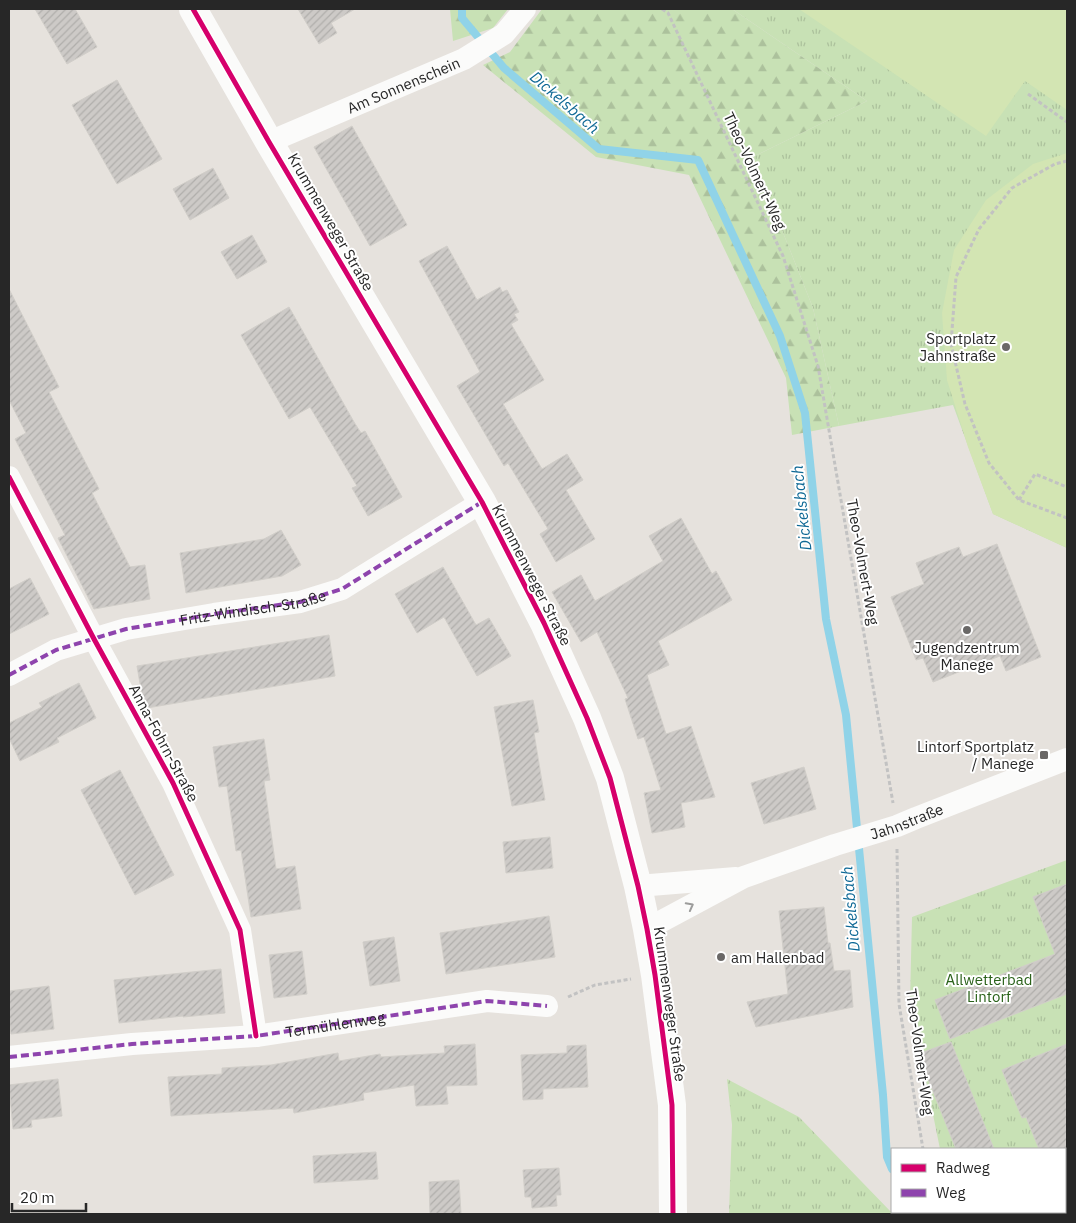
<svg xmlns="http://www.w3.org/2000/svg" width="1076" height="1223" font-family="'IBM Plex Sans',sans-serif">
<style>
.grass{fill:url(#grass-tufts)}
.forest{fill:url(#forest-firs)}
.pitch{fill:#d3e5b3}
.lines{fill:none;stroke-linecap:round;stroke-linejoin:round}
.stream{stroke:#90d3e8;stroke-width:8}
.building{fill:url(#building-hatch);stroke:#d1cec9}
.path{stroke:#c2c2c2;stroke-width:3;stroke-dasharray:4 2.5;stroke-linecap:butt}
.street{stroke:#fbfbfa;stroke-width:22}
.secondary{stroke:#fbfbfa;stroke-width:28}
.quiet{stroke:#8e44ad;stroke-width:4;stroke-dasharray:8 4;stroke-linecap:butt}
.cycleway-casing{stroke:#fff;stroke-width:8}
.cycleway{stroke:#d6006c;stroke-width:5}
.oneway{stroke:#9c9c9b}
.poi-dot{fill:#6a6867;stroke:#fff;stroke-width:2}
.labels{text-anchor:middle;dominant-baseline:central;stroke-width:4;stroke-linejoin:round;paint-order:stroke}
.street-label{font-size:15px;fill:#272727;stroke:#fff}
.poi-label{font-size:15px;fill:#272727;stroke:#fff;text-anchor:end}
.park-label{font-size:15px;fill:#2a621a;stroke:#fff}
.water-label{font-size:16px;font-style:italic;fill:#0e6895;stroke:#fff}
</style>
<defs>
<pattern id="grass-tufts" width="24" height="20" patternUnits="userSpaceOnUse" patternTransform="scale(1.25)"><rect width="24" height="20" fill="#c8e1b5"/><path d="M3 7l-1-3M5 7V3M7 7l1-3M15 17l-1-3M17 17v-4M19 17l1-3" fill="none" stroke="#acc19c"/></pattern>
<pattern id="forest-firs" width="22" height="20" patternUnits="userSpaceOnUse" patternTransform="scale(1.25)"><rect width="22" height="20" fill="#c8e1b5"/><path d="M5 1l3.5 6h-7zM16 11l3.5 6h-7z" fill="#acc19c"/></pattern>
<pattern id="building-hatch" width="6" height="6" patternUnits="userSpaceOnUse" patternTransform="scale(1.25)"><rect width="6" height="6" fill="#cdcac7"/><path d="M-1 1l2-2M0 6l6-6M5 7l2-2" fill="none" stroke="#b0aeab"/></pattern>
</defs>
<rect width="100%" height="100%" fill="#e6e2dd"/>
<path class="grass" d="M732,9H1067V548L993,514L953,405L839,426L813,308L753,157L867,101Z
M1067,860V1214H958L955,1212H1065V1149H940L910,1001L912,917Z
M727,1079L799,1117L893,1214H729L732,1125Z"/>
<path class="forest" d="M450,9H508L493,28L453,41Z
M542,9H732L867,101L753,157L813,308L839,426L792,435L786,378L689,175L596,157L483,65L510,52Z"/>
<path class="pitch" d="M799,9H1067V110L1025,81L986,136Z
M1067,153V548L993,514L968,447L947,380L942,313L954,250L986,200L1033,164Z"/>
<g class="lines">
<path class="stream" d="M462,9V18L504,68L599,149L698,160L780,336L805,413L826,619L846,715L883,1095L887,1157L892,1169
M911,1212L912,1214"/>
</g>
<path class="building" d="M35,9H75L97,47L67,64Z
M298,9H355L331,23L337,33L319,44Z
M117,80L162,159L117,184L72,105Z
M352,126L407,225L370,246L314,147Z
M213,168L229,198L190,220L173,189Z
M252,235L267,262L237,279L221,252Z
M447,246L477,300L500,287L502,292L507,290L519,312L514,314L518,320L511,324L544,380L503,404L542,469L567,454L583,480L566,490L595,539L556,562L540,534L548,529L508,463L504,466L457,386L480,372L419,261Z
M9,289L59,387L49,392L99,489L92,493L130,567L145,565L150,599L94,609L58,538L65,535L15,439L26,433L9,400Z
M289,307L354,422L361,433L365,431L402,497L368,516L352,488L357,486L310,407L289,419L241,335Z
M681,518L712,574L716,571L732,600L658,641L669,665L647,675L666,734L691,726L715,797L681,803L685,827L652,833L644,793L661,790L644,737L638,739L625,699L628,698L597,632L581,642L552,592L581,575L595,601L663,561L649,536Z
M281,530L301,565L282,576L186,593L180,553L264,539Z
M997,544L1041,657L1006,671L1000,656L933,682L923,658L916,660L891,597L924,584L916,563L959,547L963,557Z
M443,567L476,625L489,618L511,656L477,676L444,617L417,633L395,594Z
M30,578L49,614L9,634V589Z
M329,635L335,676L147,708L143,701L137,666Z
M79,683L96,718L57,738L59,742L20,761L9,738V723L42,707L39,703Z
M533,700L539,732L534,733L545,800L512,806L494,707Z
M264,739L270,780L264,781L276,869L295,866L301,909L251,917L241,850L236,851L227,786L219,787L213,747Z
M804,767L816,809L764,824L751,783Z
M120,770L174,875L135,895L81,790Z
M550,837L553,868L506,873L503,842Z
M1067,884V994L950,1039L935,1000L1055,954L1033,897Z
M824,907L828,943H830L834,971L850,970L853,1007L756,1027L747,1002L788,994L779,911Z
M549,916L555,957L446,974L440,933Z
M394,937L400,981L370,986L363,942Z
M302,951L307,994L274,998L269,955Z
M221,969L225,1013L183,1017V1016L119,1023L114,980Z
M49,986L54,1029L11,1034L9,1018V991Z
M951,1042L994,1149H956L918,1054Z
M475,1044L477,1085L446,1086L448,1104L416,1106L414,1085L363,1093L364,1100L294,1113L293,1108L171,1116L168,1077L222,1074V1068L271,1065L338,1053L339,1061L380,1054L381,1057L445,1053L444,1046Z
M1067,1044V1149H1039L1026,1117L1022,1118L1002,1070Z
M586,1045L588,1087L543,1089V1099L523,1100L521,1055L567,1053V1046Z
M58,1079L62,1116L31,1120L32,1127L13,1129L9,1085Z
M376,1152L378,1179L314,1183L313,1156Z
M559,1168L561,1195H556L557,1206L532,1208L531,1197H525L523,1170Z
M459,1180L461,1214H430L429,1182Z"/>
<g class="lines">
<path class="path" d="M662,9L668,13L783,256L818,366L893,803
M1028,94L1067,122
M1067,161L1055,164L1012,188L979,229L956,277L951,344L965,404L989,463L1019,500L1067,518
M1019,500L1035,474L1067,487
M897,849L899,1004L923,1149
M568,997L595,985L631,979
M933,1212L935,1214"/>
<g class="street">
<path id="s1" d="M269,142L464,59L504,34L525,9"/>
<path d="M9,477L94,639L173,783L240,930L256,1036"/>
<path d="M9,675L56,650L126,629L214,614L300,602L342,589L482,502"/>
<path d="M638,886L736,878"/>
<path id="s2" d="M647,929L744,877L835,845L897,826L916,818L1067,759"/>
<path d="M9,1057L132,1044L256,1036L487,1001L547,1006"/>
</g>
<path class="secondary" d="M193,9L269,142L482,502L544,623L587,718L610,778L638,886L647,929L655,975L672,1105L673,1214"/>
<g class="quiet">
<path id="s3" d="M9,675L56,650L126,629L214,614L300,602L342,589L482,502"/>
<path id="s4" d="M9,1057L132,1044L256,1036L487,1001L547,1006"/>
</g>
<defs>
<path id="cycleway" d="M193,9L269,142L482,502L544,623L587,718L610,778L638,886L647,929L655,975L672,1105L673,1214
M9,477L94,639L173,783L240,930L256,1036"/>
</defs>
<use href="#cycleway" class="cycleway-casing"/>
<use href="#cycleway" class="cycleway"/>
</g>
<defs><path id="oneway-chevron" d="M-2-3.5L2.5 0L-2 3.5" fill="none" stroke-width="1.6" stroke-linecap="round" stroke-linejoin="round" transform="scale(1.25)"/></defs>
<use class="oneway" href="#oneway-chevron" transform="translate(690 906) rotate(-28)"/>
<g class="poi-dot">
<circle cx="1006" cy="347" r="5"/>
<circle cx="967" cy="630" r="5"/>
<rect x="1039" y="750" width="10" height="10" rx="2.5"/>
<circle cx="721" cy="957" r="5"/>
</g>
<g class="labels">
<g class="street-label">
<text stroke="none"><textPath href="#s1" startOffset="146">Am Sonnenschein</textPath></text>
<text transform="translate(755 171) rotate(65)">Theo-Volmert-Weg</text>
<text transform="translate(331 222) rotate(60)">Krummenweger Straße</text>
<text transform="translate(863 562) rotate(80)">Theo-Volmert-Weg</text>
<text transform="translate(532 575) rotate(63)">Krummenweger Straße</text>
<text stroke="none"><textPath href="#s3" startOffset="255">Fritz-Windisch-Straße</textPath></text>
<text transform="translate(164 743) rotate(62)">Anna-Fohrn-Straße</text>
<text stroke="none"><textPath href="#s2" startOffset="282">Jahnstraße</textPath></text>
<text transform="translate(670 1004) rotate(82)">Krummenweger Straße</text>
<text stroke="none"><textPath href="#s4" startOffset="328">Termühlenweg</textPath></text>
<text transform="translate(920 1052) rotate(82)">Theo-Volmert-Weg</text>
</g>
<g class="poi-label">
<text x="996" y="338">Sportplatz<tspan x="996" dy="17">Jahnstraße</tspan></text>
<text x="967" y="647" text-anchor="middle">Jugendzentrum<tspan x="967" dy="17">Manege</tspan></text>
<text x="1034" y="746">Lintorf Sportplatz<tspan x="1034" dy="17">/ Manege</tspan></text>
<text x="731" y="957" text-anchor="start">am Hallenbad</text>
</g>
<g class="park-label">
<text x="989" y="979">Allwetterbad<tspan x="989" dy="17">Lintorf</tspan></text>
</g>
<g class="water-label">
<text transform="translate(565 102) rotate(41)">Dickelsbach</text>
<text transform="translate(801 508) rotate(-96)">Dickelsbach</text>
<text transform="translate(850 909) rotate(-95)">Dickelsbach</text>
</g>
</g>
<rect width="1076" height="1223" fill="none" stroke="#272727" stroke-width="20"/>
<rect x="891" y="1148" width="175" height="65" fill="#ffffff" stroke="#a9a9a9"/>
<rect x="901" y="1164" width="25" height="8" fill="#d6006c" stroke="#a9a9a9"/>
<text x="936" y="1173" font-size="15" fill="#272727">Radweg</text>
<rect x="901" y="1189" width="25" height="8" fill="#8e44ad" stroke="#a9a9a9"/>
<text x="936" y="1198" font-size="15" fill="#272727">Weg</text>
<path d="M12 1203v8h74v-8" fill="none" stroke="#272727" stroke-width="2.5"/>
<text x="20" y="1203" font-size="15" fill="#272727" stroke="#ffffff" stroke-width="4" paint-order="stroke">20 m</text>
</svg>
